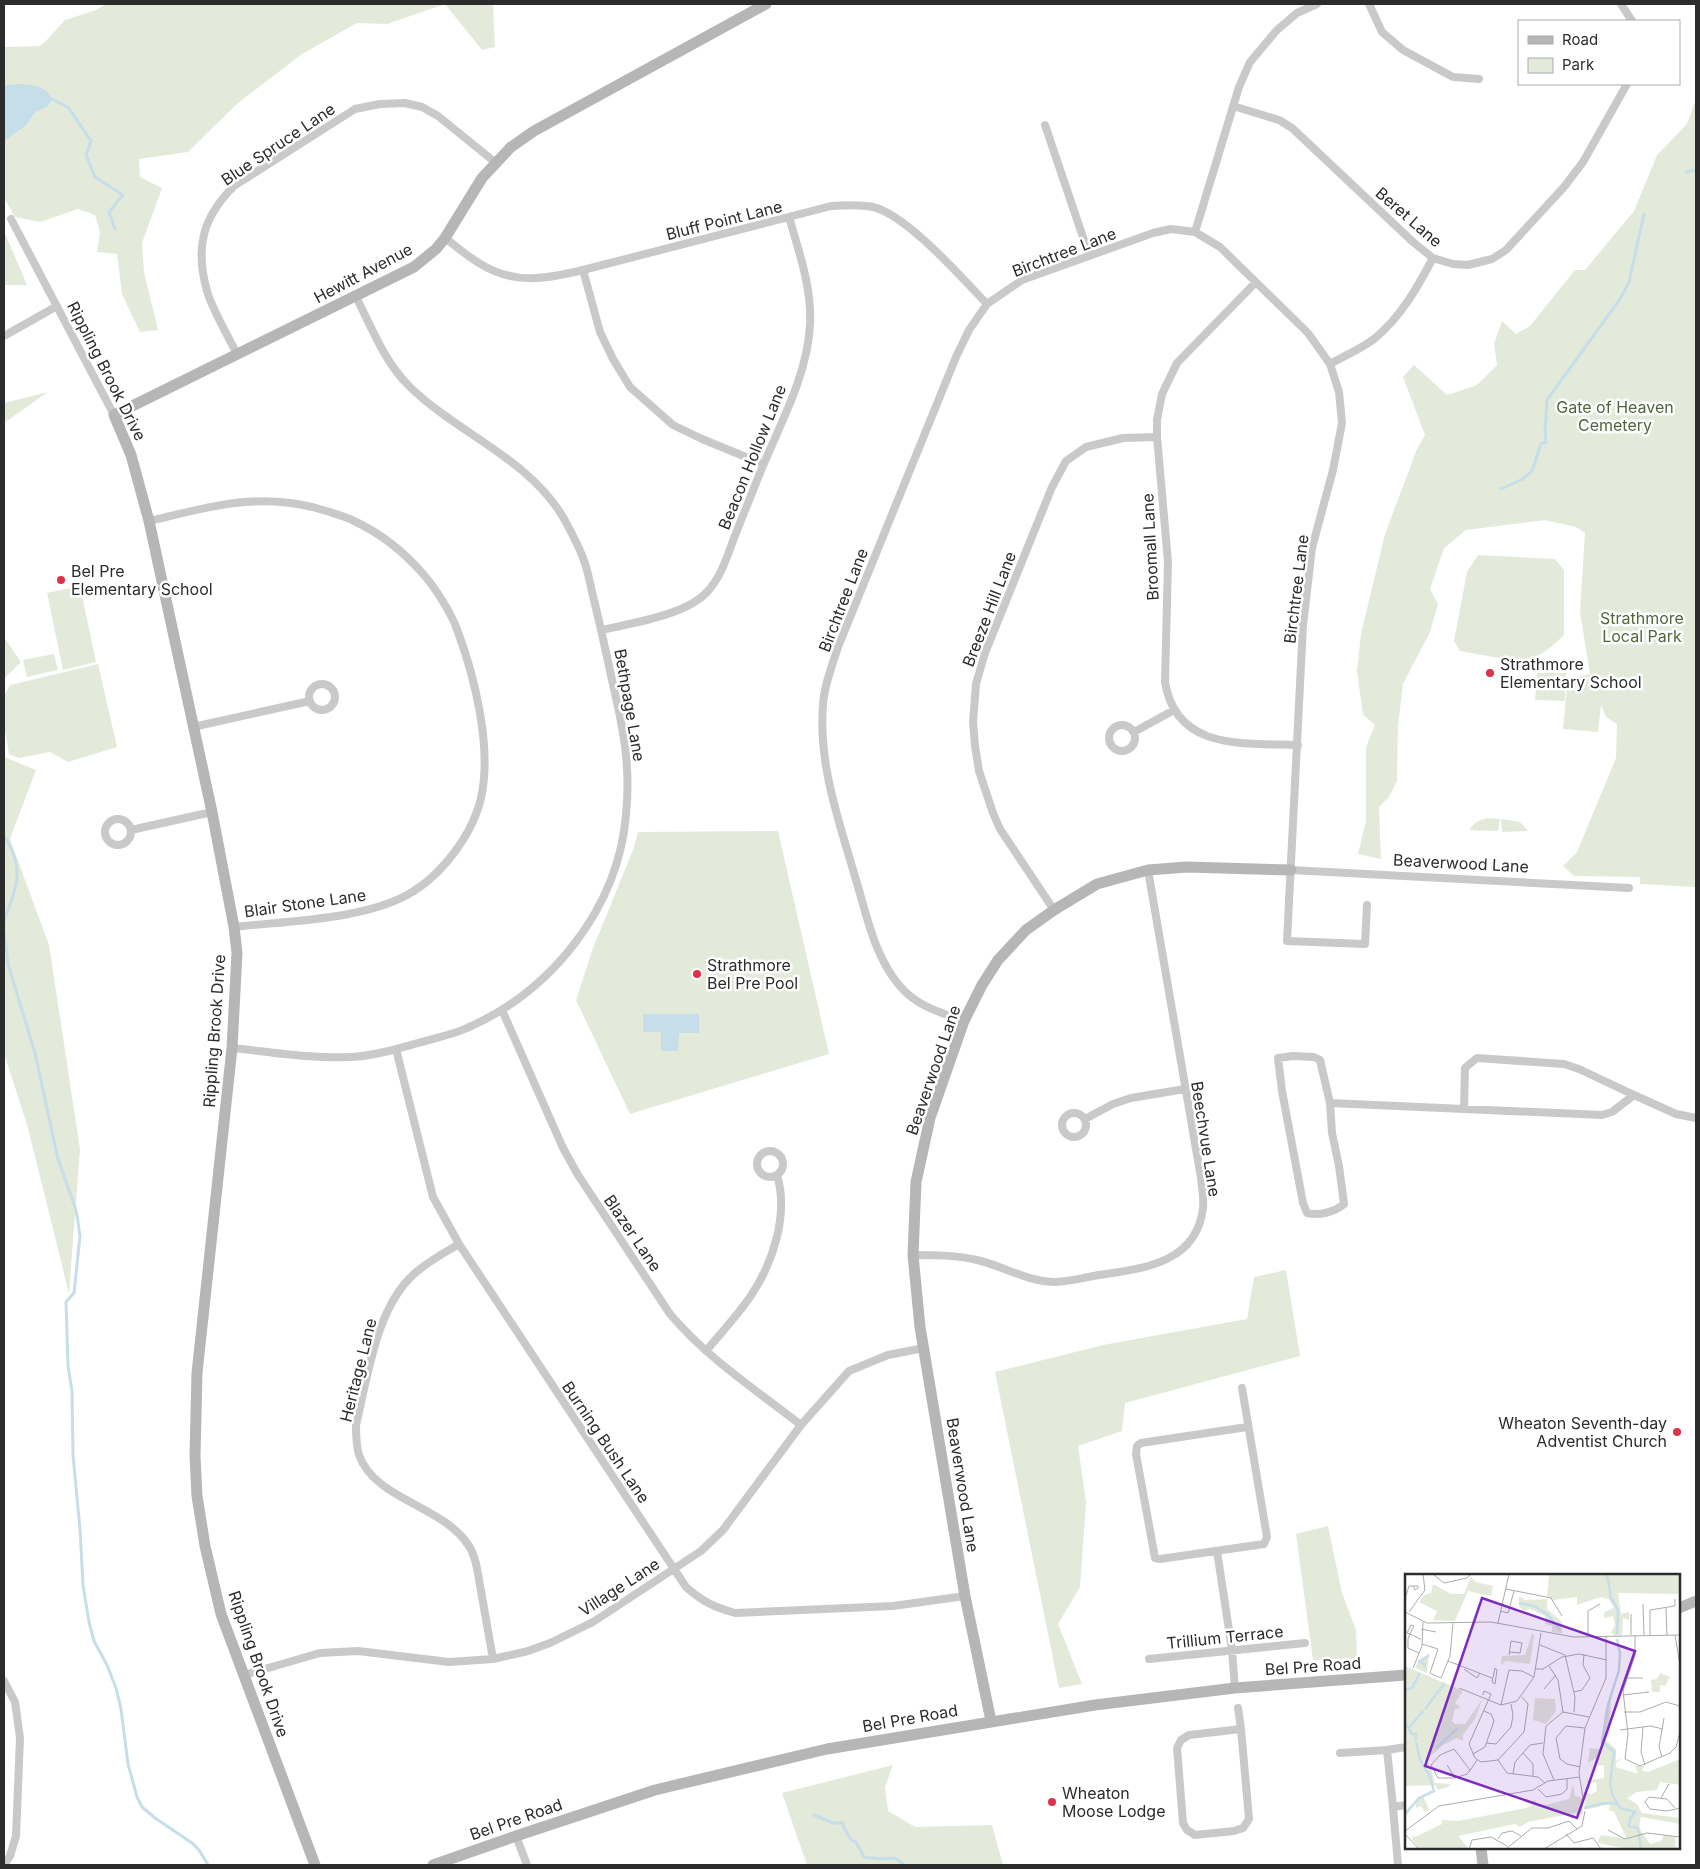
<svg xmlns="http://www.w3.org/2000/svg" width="1700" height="1869" font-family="Inter,sans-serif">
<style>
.green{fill:#e3eada}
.water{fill:#c6dee9}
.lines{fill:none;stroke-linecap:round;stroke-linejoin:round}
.stream{stroke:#c6dee9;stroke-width:3}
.street{stroke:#c9c9c9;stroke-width:8}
.secondary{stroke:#b6b6b6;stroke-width:11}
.poi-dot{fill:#e0314a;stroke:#fff;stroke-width:2}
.labels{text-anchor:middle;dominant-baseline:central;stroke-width:5;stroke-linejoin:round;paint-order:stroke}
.street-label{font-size:16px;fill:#2c2c2c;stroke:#fff}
.park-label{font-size:16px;fill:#52663b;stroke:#fff}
.poi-label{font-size:16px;fill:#2c2c2c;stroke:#fff;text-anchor:start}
.inset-river{fill:none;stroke:#c6dee9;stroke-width:2.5}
.inset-road{fill:none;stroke:#ababab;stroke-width:1}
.view{fill:#7b2cbf;fill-opacity:0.15;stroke:#7b2cbf;stroke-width:2.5}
.inset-edge{fill:none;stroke:#2c2c2c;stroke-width:2.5}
</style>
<rect width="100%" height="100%" fill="#fff"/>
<path class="green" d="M106,4H493L495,47L482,50L445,4L387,24L357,23L302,54L238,103L188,152L139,159L140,177L162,188L142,243L144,272L158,330L140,332L122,294L117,254L97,252L100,232L95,215L78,209L40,222L15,217L4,198V47L39,46L44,43L65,20L96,10Z
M1696,99V887L1640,884V877L1574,876L1563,866L1577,852L1616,758L1617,724L1606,717L1601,705L1598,732L1563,729L1567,687L1575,688L1576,677L1590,674L1580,612L1585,533L1576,527L1545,520L1466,530L1444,548L1430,589L1438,604L1430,632L1403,684L1398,726L1397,781L1389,797L1379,807L1381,859L1358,854L1366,821V747L1375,725L1363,715L1357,671L1361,634L1385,534L1417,449L1425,435L1403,377L1414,365L1447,395L1477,385L1497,365L1494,344L1502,321L1516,334L1530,326L1575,270H1585L1634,211L1657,155L1687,124Z
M4,231L27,285H4Z
M48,392L4,423V403Z
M1478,555L1555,559L1564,570V635L1551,647L1528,663L1460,651L1454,641L1467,572Z
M80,586L96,662L63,670L47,593Z
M4,637L21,662L4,679Z
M54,654L58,670L27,677L23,660Z
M98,664L117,747L68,762L50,752L19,758L9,754L4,726V696L10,685Z
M1537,673H1566L1565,701L1535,700Z
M4,757L36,770L10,839L49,945L80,1149L69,1294L28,1128L4,1053Z
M1487,818L1500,819L1498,831L1469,830L1476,822Z
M1501,819L1520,822L1528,831L1502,832Z
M778,831L829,1054L630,1114L576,1000L593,948L633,850L638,832Z
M1286,1270L1300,1356L1125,1403L1122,1431L1078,1446L1086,1502L1080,1587L1058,1624L1082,1684L1059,1688L995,1372L1103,1345L1247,1319L1254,1277Z
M1328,1526L1342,1593L1356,1630L1357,1659L1313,1660L1296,1534Z
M893,1765L885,1787L888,1811L915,1827L992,1825L1003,1865H807L782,1793Z"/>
<path class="water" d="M21,84C35,86 46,85 52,99L48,106L35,112L25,126L4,141V85Z
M643,1014H699V1033H679L678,1051H661V1032H643Z"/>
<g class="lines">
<path class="stream" d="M52,99L68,107L91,141L86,155L95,177L123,195L109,212L115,229
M1686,172L1696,170
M1501,489L1523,479L1532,471L1541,444L1546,442L1545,430L1547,400L1620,299L1629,282L1644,214
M4,836C26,868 16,888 4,921V927
M4,932L8,964L35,1053L58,1159L76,1210L78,1222L80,1236L74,1293L66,1302L68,1366L72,1391L73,1455L80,1529L83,1585L89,1622L94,1641L107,1665L116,1688L121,1709L128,1764L137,1797L142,1807L155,1818L192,1843L199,1850L208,1865
M814,1815L833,1823H843L844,1828L851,1840L856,1842L864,1857L881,1859L895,1858L904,1865"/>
<path class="street" d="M1369,4L1382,32L1403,50L1453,77L1479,79
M1621,4L1632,21
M1233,106L1279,120L1292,128L1413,242L1433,258L1453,264L1468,265L1492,259L1506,250L1564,187L1583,162L1627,84
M1045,125L1089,255
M11,219L114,415
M1195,232L1239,87L1250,62L1277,30L1297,13L1317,4
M445,238C456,246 467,256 479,263C513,285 546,279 583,270L831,206C845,205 859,204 873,207C907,215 962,278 987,304
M583,270L600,332L613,359L630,387L673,425L702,439L763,464
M1256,282L1177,363L1162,394L1157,420V437L1168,562L1165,682C1176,751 1244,743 1298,745
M4,336L57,306
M237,354C228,336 212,309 207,291C195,248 202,218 234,186L355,109L380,104L405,103L422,107L438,116L496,163
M1330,364C1344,356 1361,349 1374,339C1401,317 1417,288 1433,258
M149,521C214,506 264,490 330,512C338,515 347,517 354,521C380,533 405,553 424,575C436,589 452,614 458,632C475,678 491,745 482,793C475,832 442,876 407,895C361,920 286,921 234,927
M602,630C632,623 686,615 707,592C721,577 727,557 734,538C742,518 750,498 758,478C777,429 807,379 810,325C812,288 799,252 789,217
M309 697a13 13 0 1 1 26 0a13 13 0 1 1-26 0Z
M1109 738a13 13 0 1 1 26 0a13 13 0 1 1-26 0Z
M193,727L310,701
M1134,732L1174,710
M105 832a13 13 0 1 1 26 0a13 13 0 1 1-26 0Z
M131,830L212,812
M1291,870L1629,888
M1054,910L1000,829L993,813L979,771L975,746L973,722L976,684L985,653L1052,487L1066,461L1086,447L1123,438L1157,437
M502,1010L563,1148L578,1175L670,1314C707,1358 756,1390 801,1425
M964,1021C939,1012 916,1006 899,985C874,955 867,916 856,880C840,824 818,765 823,705C824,686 832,666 838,647L956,357L969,330L987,304L1022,280L1153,233L1171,229L1195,232L1220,247L1308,333L1330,364L1339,392L1342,423L1333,470L1312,548L1303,625L1287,941L1365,944L1367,905
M232,1048C271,1052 312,1059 351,1057C373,1056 396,1049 418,1043C434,1038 452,1035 467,1028C552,991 618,908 626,815C631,765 623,727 612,680C606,652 600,624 593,596C590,584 588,570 583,558C578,544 570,530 563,517C527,457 456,433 408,385C384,361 371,326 356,297
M396,1049L433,1197L459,1244L686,1587C703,1602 714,1607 735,1613L893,1606L965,1596
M1293,1056L1314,1057L1320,1060L1330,1103L1332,1133L1339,1166L1344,1204C1335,1212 1319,1216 1307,1213L1303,1203L1282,1091L1278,1058Z
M1330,1103L1602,1115L1612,1112L1634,1095L1676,1114L1696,1118
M1464,1109L1465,1068L1477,1058L1564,1064L1579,1069L1634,1095
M1062 1125a12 12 0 1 1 24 0a12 12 0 1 1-24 0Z
M1085,1119L1113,1104L1131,1098L1185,1089
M757 1164a13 13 0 1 1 26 0a13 13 0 1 1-26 0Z
M459,1244C444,1253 427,1262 414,1274C376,1308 368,1376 356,1425C356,1435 356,1445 359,1455C375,1500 443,1505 469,1546C477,1559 478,1576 481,1591C485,1613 489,1636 493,1659
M913,1255C935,1255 956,1255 977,1260C1003,1266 1026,1281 1053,1282C1070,1282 1089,1276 1106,1274C1149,1268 1197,1260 1203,1208C1204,1198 1202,1187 1201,1178L1148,870
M706,1351C721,1333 737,1316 750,1297C773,1263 789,1215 777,1175
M1242,1388L1267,1537L1264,1544L1160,1559L1155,1558L1136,1454L1137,1446L1141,1443L1247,1427
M1217,1551L1232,1650L1235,1688
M1149,1659L1305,1643
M244,1675L320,1653L358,1651L449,1662L493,1659L528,1651L550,1643L593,1622L701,1551L723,1530L801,1425L849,1371L888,1355L924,1348
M4,1681L15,1702L20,1738L16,1836L10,1856L4,1865
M1238,1708L1241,1729
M1241,1729L1249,1819L1243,1828L1234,1831L1195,1835L1187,1830L1183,1823L1177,1748L1181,1740L1189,1735Z
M1340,1753L1387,1750
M1393,1807L1387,1750L1406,1747
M516,1836L527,1865
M1398,1865L1393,1807L1406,1805"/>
<path class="secondary" d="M1679,1608L1696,1601
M991,1721L965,1596L920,1327L913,1255L916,1182L930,1118L964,1021L982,985L998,960L1026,930L1054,910L1097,884L1148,870L1187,867L1291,870
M1481,1848L1483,1865
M315,1865L221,1614L205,1546L197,1496L195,1456L197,1373L232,1048L237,953L234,927L212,812L149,521L131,455L114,415L414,267L436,249L445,238L482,178L511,147L534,131L766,4
M433,1865L516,1836L655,1790L827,1749L1095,1705L1235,1688L1406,1675"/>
</g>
<g class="poi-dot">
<circle cx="61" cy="580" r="5"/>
<circle cx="1490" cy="673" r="5"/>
<circle cx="697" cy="974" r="5"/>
<circle cx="1677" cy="1432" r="5"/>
<circle cx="1052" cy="1802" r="5"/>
</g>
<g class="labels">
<g class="street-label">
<text transform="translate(278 144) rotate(-34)">Blue Spruce Lane</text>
<text transform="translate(1409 217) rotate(41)">Beret Lane</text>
<text transform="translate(724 220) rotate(-14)">Bluff Point Lane</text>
<text transform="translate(1064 252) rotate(-21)">Birchtree Lane</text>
<text transform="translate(363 273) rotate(-28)">Hewitt Avenue</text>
<text transform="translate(107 371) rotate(63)">Rippling Brook Drive</text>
<text transform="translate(752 457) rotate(-68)">Beacon Hollow Lane</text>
<text transform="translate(1150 547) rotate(-93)">Broomall Lane</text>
<text transform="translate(1296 589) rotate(-83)">Birchtree Lane</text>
<text transform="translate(843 600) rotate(-69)">Birchtree Lane</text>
<text transform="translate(989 609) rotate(-69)">Breeze Hill Lane</text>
<text transform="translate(630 705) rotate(80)">Bethpage Lane</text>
<text transform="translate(1461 863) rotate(3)">Beaverwood Lane</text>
<text transform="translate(305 903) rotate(-8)">Blair Stone Lane</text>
<text transform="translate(214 1031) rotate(-86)">Rippling Brook Drive</text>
<text transform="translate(933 1070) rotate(-71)">Beaverwood Lane</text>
<text transform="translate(1206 1139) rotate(81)">Beechvue Lane</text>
<text transform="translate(633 1233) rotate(56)">Blazer Lane</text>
<text transform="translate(358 1370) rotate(-76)">Heritage Lane</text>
<text transform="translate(606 1442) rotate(56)">Burning Bush Lane</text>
<text transform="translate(963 1485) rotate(81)">Beaverwood Lane</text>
<text transform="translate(619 1587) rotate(-33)">Village Lane</text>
<text transform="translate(1225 1637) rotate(-6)">Trillium Terrace</text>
<text transform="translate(259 1664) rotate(71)">Rippling Brook Drive</text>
<text transform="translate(1313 1666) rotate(-4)">Bel Pre Road</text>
<text transform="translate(910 1718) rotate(-10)">Bel Pre Road</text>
<text transform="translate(516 1819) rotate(-19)">Bel Pre Road</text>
</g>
<g class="park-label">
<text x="1615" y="407">Gate of Heaven<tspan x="1615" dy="18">Cemetery</tspan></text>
<text x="1642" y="618">Strathmore<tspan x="1642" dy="18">Local Park</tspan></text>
</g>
<g class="poi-label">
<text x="71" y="571">Bel Pre<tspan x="71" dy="18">Elementary School</tspan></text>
<text x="1500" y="664">Strathmore<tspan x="1500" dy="18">Elementary School</tspan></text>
<text x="707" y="965">Strathmore<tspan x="707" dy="18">Bel Pre Pool</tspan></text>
<text x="1667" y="1423" text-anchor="end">Wheaton Seventh-day<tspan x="1667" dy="18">Adventist Church</tspan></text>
<text x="1062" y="1793">Wheaton<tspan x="1062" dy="18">Moose Lodge</tspan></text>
</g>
</g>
<g transform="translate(1405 1574)">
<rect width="275" height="275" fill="#fff"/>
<path d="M144,0H275V20L213,19L216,40L224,38V46L218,44L217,61L210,62L206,59L210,51L208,42L199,44V38L209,34L204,25L196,23L172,31V23L148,26L142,22ZM66,3L71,8L88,12L86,22L63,17L50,47L28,46L32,37L14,28L19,21L26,19L28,10L46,20H59ZM114,22L120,26L142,25V35L157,48V59L147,58V52L140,50V42L125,35L118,37L114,32ZM127,60H129L125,90L101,87L96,91L97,82L120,81ZM24,81L22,99L10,94L14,85ZM0,92L58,117L50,129L56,134L50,135L47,147L50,150H60L77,126L70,145L58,161V167L52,164L38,171L17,190L21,196L26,195L30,209L46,210L43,213L33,216L30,211L0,212ZM255,99L265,103L260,112L255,111V118H247L246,106L252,105ZM130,124L150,125L151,137L141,150L128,146ZM206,126L204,160L200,166L211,175V187L218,184L211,189V193L233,200L230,192H239L237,197L243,198L275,185V211L255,208L252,216L232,218L222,224L232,230L237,239L275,244V250L236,243L234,254L245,270L256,267L259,261L271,263L270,272L275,275H224L192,269L196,261L222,265L209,238L204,236L205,230L180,236L179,218L186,220L192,217L191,209L180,207L199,204V191L193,192L191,184L183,189L185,174L194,175L197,169L200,139ZM168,210L170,222L178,224V241L170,239L123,248L115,253L110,250L53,262L64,275H15L7,265L8,261L10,263L37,250V246L53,247L121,234L127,231L129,225L132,230L141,231L164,225ZM18,222L24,235L20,238L16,232L11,234V229L0,243L3,234Z" fill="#e3eada"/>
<path class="inset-river" d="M202,0L206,24L213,36L212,60M114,29L129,32L143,41L155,56M212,65L215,79L214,96L203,131L197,168L209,178L205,209L207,220L215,234L230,238L225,245L224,252L233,254L236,275M19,93L20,90L15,88L24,81M0,116L7,114L15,99M20,135L40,109M0,148L7,160H11V166M3,155L18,137M31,174L53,154M179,234L199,229L212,230M0,240L14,224L29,217L24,200L15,186L11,168"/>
<path class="inset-road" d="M28,0L39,9L62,4L66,0M101,15L146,24L157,42M1,22L4,12H13V14L10,16L8,12M238,30L239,61M261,34L262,62M95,37L103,39L109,17M0,38L22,49L86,48L169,63L275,61M4,38L20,16L18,0M226,40V61M93,49L104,0M16,55L31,58M245,61V36L270,32V25M270,61L275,91M183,62V37L195,30M230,62V81L218,117L223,160L220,185L235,192L265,179L271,173L275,158M17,70L33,75L25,99L36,104L45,82L48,49M135,71L160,81L170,123L169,138M14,79L3,74V65L5,60L9,52L6,51L2,59L5,60L15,65H16M104,81L106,67L117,69L115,79L104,78M43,87L87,104M144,92L153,106L158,138M8,94L17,72L18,48M90,94L92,96L90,110L87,108ZM59,95L72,104L75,99M131,95H138L157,83L174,80L202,86M224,95L230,76M221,104H238M54,114L96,131L112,127L129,103L136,59M139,115L151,101M169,118L177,116L185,104L178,91L179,80M78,121L79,117L86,120L64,170L70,184L76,188L93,186L119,158L123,130L117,123M218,121L244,118M96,131L104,96L117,97L129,103M219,138H235L261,128L275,132M238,153L236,178L240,191M215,156L245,152L258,155M82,169L91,170L106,153L108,141L106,130M118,179L128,190V202M68,180L80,173L89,147L86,140L79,137M257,183L254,173L259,144M93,186L102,199L133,203L140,209M42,191L50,204M175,193L162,190L155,185L151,164L161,152L180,154M65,196L49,175L35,181L26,191L33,204H50L62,200L64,198L72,186M108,200L110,188L125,171L138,169M149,206L138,180L141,152L158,138L184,143M133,215L141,223L157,220L162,215V205M178,224L174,199L180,154L201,104V63M256,224L264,210M270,234L262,225L244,223L240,228L245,235L262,237L275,234M203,256L220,265L242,259L275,263M0,257L34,232L128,216L143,207L175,203M0,260L14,275M161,260L169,269L188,264L196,275M93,265L97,259L107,257L116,262M64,275L67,266L86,263L102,272M101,275L127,254H143L164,247L172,255M139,275L177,252L180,237"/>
<path class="view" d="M77,24L230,77L172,244L20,192Z"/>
<rect width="275" height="275" class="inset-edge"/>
</g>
<rect width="1700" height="1869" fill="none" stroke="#2c2c2c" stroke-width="10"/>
<rect x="1518" y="20" width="162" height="65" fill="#ffffff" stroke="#ababab"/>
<rect x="1528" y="36" width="25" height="8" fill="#b6b6b6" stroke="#ababab"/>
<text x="1562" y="45" font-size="15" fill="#2c2c2c">Road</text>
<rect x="1528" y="58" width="25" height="15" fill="#e3eada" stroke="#ababab"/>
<text x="1562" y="70" font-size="15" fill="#2c2c2c">Park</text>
</svg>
